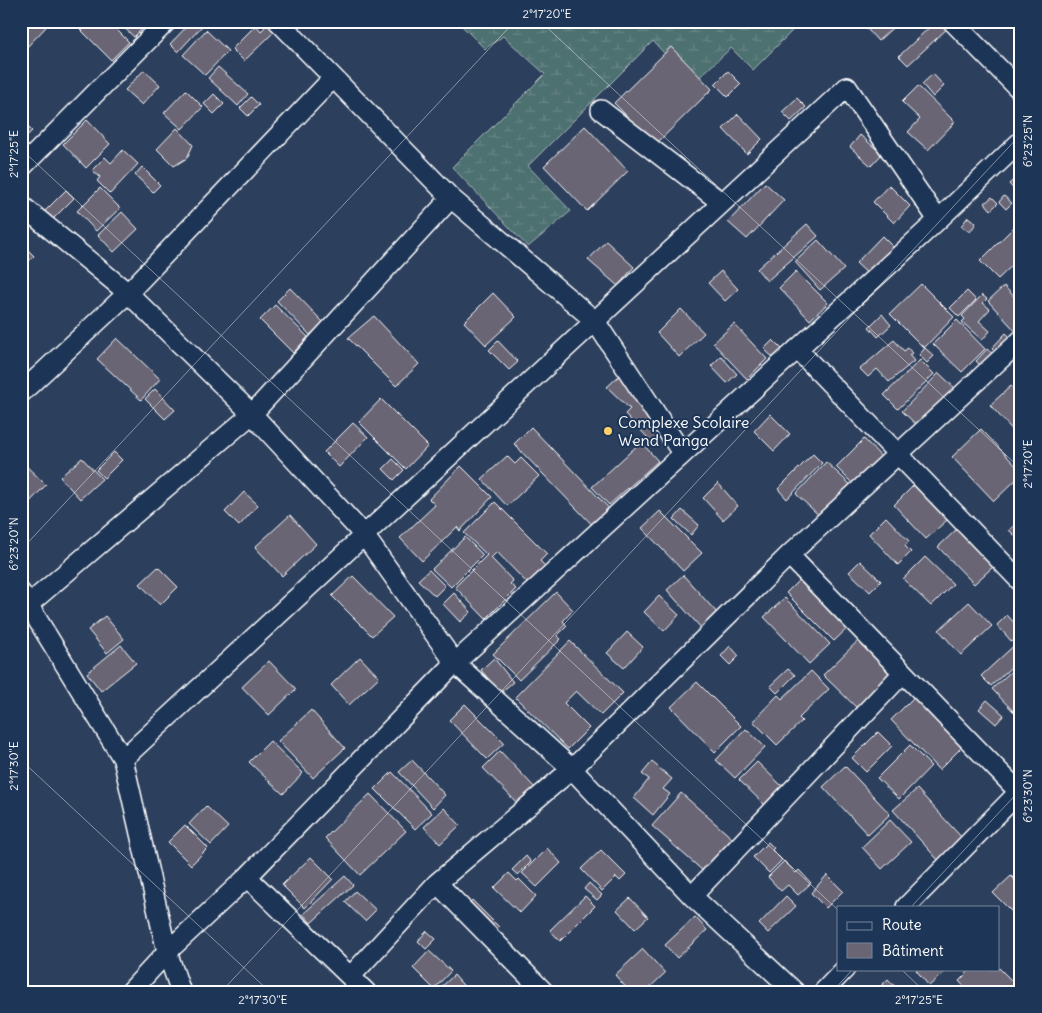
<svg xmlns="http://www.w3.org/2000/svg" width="1042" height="1013" font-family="Delius,sans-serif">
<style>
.wetland{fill:url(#wetland-marsh);stroke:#a6b7b8}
.building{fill:#696575;stroke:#fff}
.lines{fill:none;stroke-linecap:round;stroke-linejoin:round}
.street-casing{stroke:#fff;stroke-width:22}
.street{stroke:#1d3557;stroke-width:19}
.ticks{fill:none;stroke:#fff;stroke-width:1;stroke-opacity:0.45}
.poi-dot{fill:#ffd166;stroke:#1d3557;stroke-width:2}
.labels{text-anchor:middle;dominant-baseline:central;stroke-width:4;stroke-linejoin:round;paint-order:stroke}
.poi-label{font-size:16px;fill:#fff;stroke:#1d3557;text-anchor:start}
.neatline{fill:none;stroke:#fff;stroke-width:2}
.ticks-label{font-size:12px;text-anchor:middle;fill:#fff}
</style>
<defs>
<pattern id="wetland-marsh" width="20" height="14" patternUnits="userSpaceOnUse" patternTransform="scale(1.25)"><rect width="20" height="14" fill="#4d6f70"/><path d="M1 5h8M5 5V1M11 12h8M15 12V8" fill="none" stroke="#688585"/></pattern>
</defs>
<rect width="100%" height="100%" fill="#2c3f5d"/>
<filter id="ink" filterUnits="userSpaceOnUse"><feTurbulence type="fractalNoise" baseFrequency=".02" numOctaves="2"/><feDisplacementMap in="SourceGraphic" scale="10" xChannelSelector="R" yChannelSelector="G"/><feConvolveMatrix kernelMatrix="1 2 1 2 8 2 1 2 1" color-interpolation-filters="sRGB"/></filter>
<g filter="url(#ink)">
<path class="wetland" d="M457,21H792L797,26L753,70L731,48L692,84L653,41L528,166L571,211L528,247L452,167L545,74L503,36L485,49Z"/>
<path class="building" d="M27,21H40L46,27L26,48L21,43V27Z
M72,21H108L129,42L111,60Z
M117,21H150L134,37Z
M192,21H201L204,24L178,52L170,44Z
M860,21H900L878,41Z
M936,21H945L950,26L908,65L899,56Z
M268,24L275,31L244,61L232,49L256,25L261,31Z
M206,30L228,51L205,75L183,55Z
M671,47L712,89L655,145L614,103Z
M218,67L248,94L238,106L208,78Z
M144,70L160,85L142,105L125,90Z
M728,71L741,84L728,97L715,84Z
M933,74L944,86L933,97L922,84Z
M918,86L955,122L928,150L908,132L920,119L902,102Z
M186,90L203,107L182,129L164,113Z
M214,94L224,104L214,114L204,104Z
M251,97L259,105L248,116L240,108Z
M797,98L806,107L791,121L782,112Z
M738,114L762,139L747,154L723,129Z
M21,120L32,131L21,141Z
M87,120L110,144L86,168L63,144Z
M585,126L628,171L587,211L544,166Z
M177,128L193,145L187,158L174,166L157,149Z
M860,135L882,154L871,166L850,147Z
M123,150L138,164L110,194L97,181L100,177L92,170L105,157L111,163Z
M142,167L160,185L153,192L135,175Z
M1021,173V197L1009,184Z
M765,183L784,200L747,239L728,222Z
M889,185L910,206L894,223L873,202Z
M100,188L120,208L96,231L77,211Z
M66,190L74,198L51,221L43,213Z
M1004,196L1012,203L1006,209L999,202Z
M992,197L998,203L991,210L985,203Z
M122,212L138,229L114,252L98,235Z
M968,217L976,223L970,232L961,226Z
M1021,220V257L998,279L980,261Z
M807,224L818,236L767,281L757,269Z
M882,236L895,249L870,276L856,263Z
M818,240L844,269L820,290L795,262Z
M606,241L634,267L618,286L588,260Z
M25,247L34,256L21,269V251Z
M721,271L738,289L725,301L708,283Z
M796,271L828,303L810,320L779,288Z
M921,284L954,317L924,348L890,314Z
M1004,286L1021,304L1020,336L988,301Z
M290,288L323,322L310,335L277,301Z
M967,291L976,300L959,317L950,308Z
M493,293L516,317L486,345L464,322Z
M982,295L987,299L983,303L990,309L979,321L990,331L982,340L962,322L965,319L962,316Z
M275,305L308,337L293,353L260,320Z
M681,309L704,333L679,357L657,333Z
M882,314L891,325L878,337L869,327Z
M374,316L419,364L396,386L348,338Z
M957,320L985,349L962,372L933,344Z
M734,324L767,359L747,379L713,343Z
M1006,333L1013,340L999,355L992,348Z
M117,338L160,379L141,400L97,359Z
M773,340L786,353L778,362L764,349Z
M894,340L904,351L908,348L912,353L909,355L914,361L889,382L877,369L868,377L860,369Z
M498,341L518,362L509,370L489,350Z
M925,348L934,356L927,363L919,355Z
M987,349L994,355L982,367L976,361Z
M721,356L737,374L727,383L711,366Z
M920,360L934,374L898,409L884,395Z
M622,373L672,425L653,443L625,414L630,409L607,387Z
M939,373L959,392L922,430L902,411Z
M1011,386L1021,397V430L1016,434L990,405Z
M155,389L175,410L165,419L145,399Z
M381,399L428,446L406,469L359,422Z
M770,414L790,434L774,451L754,431Z
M353,423L368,437L339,467L324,452Z
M531,427L622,522L605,538L514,444Z
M981,429L1021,471V475L994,501L952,457Z
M864,439L892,468L864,495L836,467Z
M641,442L658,461L609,505L592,487Z
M114,452L122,460L104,478L96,470Z
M813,454L822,463L787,499L778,489Z
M507,456L515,464L521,458L539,476L507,506L482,479Z
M82,458L102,479L80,499L60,477Z
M393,459L404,470L394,480L383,469Z
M22,462L46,485L21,511V463Z
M826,462L855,489L825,521L796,494Z
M461,466L492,497L460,531L457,527L422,561L400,538L435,505L429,499Z
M718,483L738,506L723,520L703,498Z
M914,485L947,520L926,539L894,505Z
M244,492L258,505L239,526L225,512Z
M495,502L547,554L540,561L545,566L528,584L497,552L491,558L513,581L510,584L516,589L486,619L455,587L487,555L464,533Z
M682,510L699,525L691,535L674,519Z
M660,511L702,553L683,571L642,528Z
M290,515L316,544L282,576L255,547Z
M886,517L909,541L905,546L911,552L898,565L869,534Z
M1018,522L1021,525V533L1016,537L1009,530Z
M957,529L994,566L974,584L938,547Z
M465,537L483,555L451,587L432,569Z
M925,557L953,584L931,606L903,579Z
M860,561L881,581L870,592L849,572Z
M158,567L178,587L160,605L140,584Z
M810,569L858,618L834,641L786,593Z
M429,570L445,586L435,596L418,580Z
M683,575L718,614L702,629L667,590Z
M353,576L393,617L372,636L332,596Z
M556,592L573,610L563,621L567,626L557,636L561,639L519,680L493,654Z
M454,593L471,612L460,622L443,604Z
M659,596L679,615L664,631L644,612Z
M785,598L830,644L809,664L764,617Z
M969,602L992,626L961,655L939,630Z
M1007,615L1021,630V633L1012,642L997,625Z
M105,616L124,639L107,653L88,630Z
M869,630L902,665L858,709L823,675Z
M627,632L643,647L624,668L607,653Z
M1021,639V658L991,686L981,676Z
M570,641L623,693L601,715L576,691L564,703L589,728L568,749L515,697Z
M121,645L136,663L101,691L87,673Z
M730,646L739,656L730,665L721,656Z
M360,657L379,677L349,705L331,685Z
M494,658L513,682L500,693L481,670Z
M269,661L296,689L269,715L242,687Z
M1020,663L1021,705L1014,712L992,689Z
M788,669L795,675L777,693L770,686Z
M811,671L829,689L799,718L802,721L777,745L753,721L778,695L782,699Z
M697,682L741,726L715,752L671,707Z
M915,696L963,746L939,770L891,720Z
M987,700L1004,715L996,724L979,709Z
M465,704L504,743L487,759L449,720Z
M311,710L345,748L313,778L278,741Z
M746,729L765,747L735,778L716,760Z
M878,732L892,746L866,772L852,758Z
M270,741L303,773L283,794L249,762Z
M910,745L931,766L899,799L877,778Z
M500,751L537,790L520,806L483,768Z
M412,760L445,795L433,808L399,772Z
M652,762L672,779L663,789L670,794L653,815L634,798L649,779L642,774Z
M757,762L783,787L765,805L739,780Z
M845,766L890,814L868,835L823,787Z
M392,772L432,813L415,829L375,789Z
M917,789L963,839L939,861L893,810Z
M681,793L733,839L703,871L652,826Z
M370,794L406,831L360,875L325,838Z
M206,806L228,827L211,845L189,824Z
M444,808L460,825L440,844L424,827Z
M890,820L911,842L882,869L862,847Z
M185,825L208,848L191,865L168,842Z
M768,842L774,848L772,850L782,860L769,873L753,857Z
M547,848L561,863L537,887L522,873Z
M601,850L626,875L620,881L616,877L602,891L581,869Z
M526,856L531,862L518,875L512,870Z
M311,857L333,879L305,908L282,885Z
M784,861L796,873L799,870L811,883L798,895L788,885L781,891L768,877Z
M509,873L517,881L519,879L536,896L520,913L494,888Z
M827,875L843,891L826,908L811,893Z
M345,876L353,885L311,923L303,914Z
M1011,876L1021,885V902L1011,911L993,893Z
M589,883L602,895L597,900L584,889Z
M355,891L376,910L365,921L345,902Z
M585,896L595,906L560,941L550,930Z
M786,896L796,906L768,933L759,924Z
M630,898L648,917L635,929L617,910Z
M472,900L499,927L489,937L462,911Z
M695,917L707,930L677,958L665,945Z
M427,931L436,939L426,949L418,941Z
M643,949L665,973L645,992H630L615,975Z
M429,951L451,971L434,989L413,968Z
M998,967L1021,990V992H969L959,981L971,969H998Z
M917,969H948L929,986L916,970Z
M454,975L469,992H436Z
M888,979L900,992H875Z"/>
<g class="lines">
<defs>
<path id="street" d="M278,21L451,198L595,321L682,453
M952,21L1021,91
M601,110L722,203
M21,168L167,21
M21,205L128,293L252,414L364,535L455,663L572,769L692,896L795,992
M797,349L1021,582
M21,393L128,293L333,78
M789,555L1021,794
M21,593L123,759L167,952L181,992
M21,609L28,605L252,414L451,198
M123,759L847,87L938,220
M247,877L366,992
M437,883L544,992
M692,896L903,673
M906,907L1021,790
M351,976L437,883L572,769L789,555L1021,340
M130,992L167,952L247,877L455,663L938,220L1021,141
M823,992L845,969"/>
</defs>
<use href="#street" class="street-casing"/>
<use href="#street" class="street"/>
</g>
</g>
<path class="ticks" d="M540,21L1021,469M21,149L838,910M21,550L515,21M21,760L270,992M911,907L1021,789M901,969L925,992M221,992L1021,134M832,992L853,969"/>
<circle class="poi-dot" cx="608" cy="431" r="5"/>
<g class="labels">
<g class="poi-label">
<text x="618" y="422">Complexe Scolaire<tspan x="618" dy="18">Wend Panga</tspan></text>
</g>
</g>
<rect width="1042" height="1013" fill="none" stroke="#1d3557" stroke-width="55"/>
<rect x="837" y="906" width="162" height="65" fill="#1d3557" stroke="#77869a"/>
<rect x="847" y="922" width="25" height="8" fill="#1d3557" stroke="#77869a"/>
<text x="882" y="930" font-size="15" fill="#ffffff">Route</text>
<rect x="847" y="943" width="25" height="15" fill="#696575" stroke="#77869a"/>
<text x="882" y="956" font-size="15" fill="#ffffff">Bâtiment</text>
<rect x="28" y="28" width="986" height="958" class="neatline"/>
<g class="ticks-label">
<text x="547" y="18">2°17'20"E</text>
<text transform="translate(1028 141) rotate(-90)" y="4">6°23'25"N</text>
<text transform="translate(14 154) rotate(-90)" y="4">2°17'25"E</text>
<text transform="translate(1028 464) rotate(-90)" y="4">2°17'20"E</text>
<text transform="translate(14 544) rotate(-90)" y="4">6°23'20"N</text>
<text transform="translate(14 766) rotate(-90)" y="4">2°17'30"E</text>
<text transform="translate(1028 796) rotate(-90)" y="4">6°23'30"N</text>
<text x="263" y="1004">2°17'30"E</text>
<text x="919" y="1004">2°17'25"E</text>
</g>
</svg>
